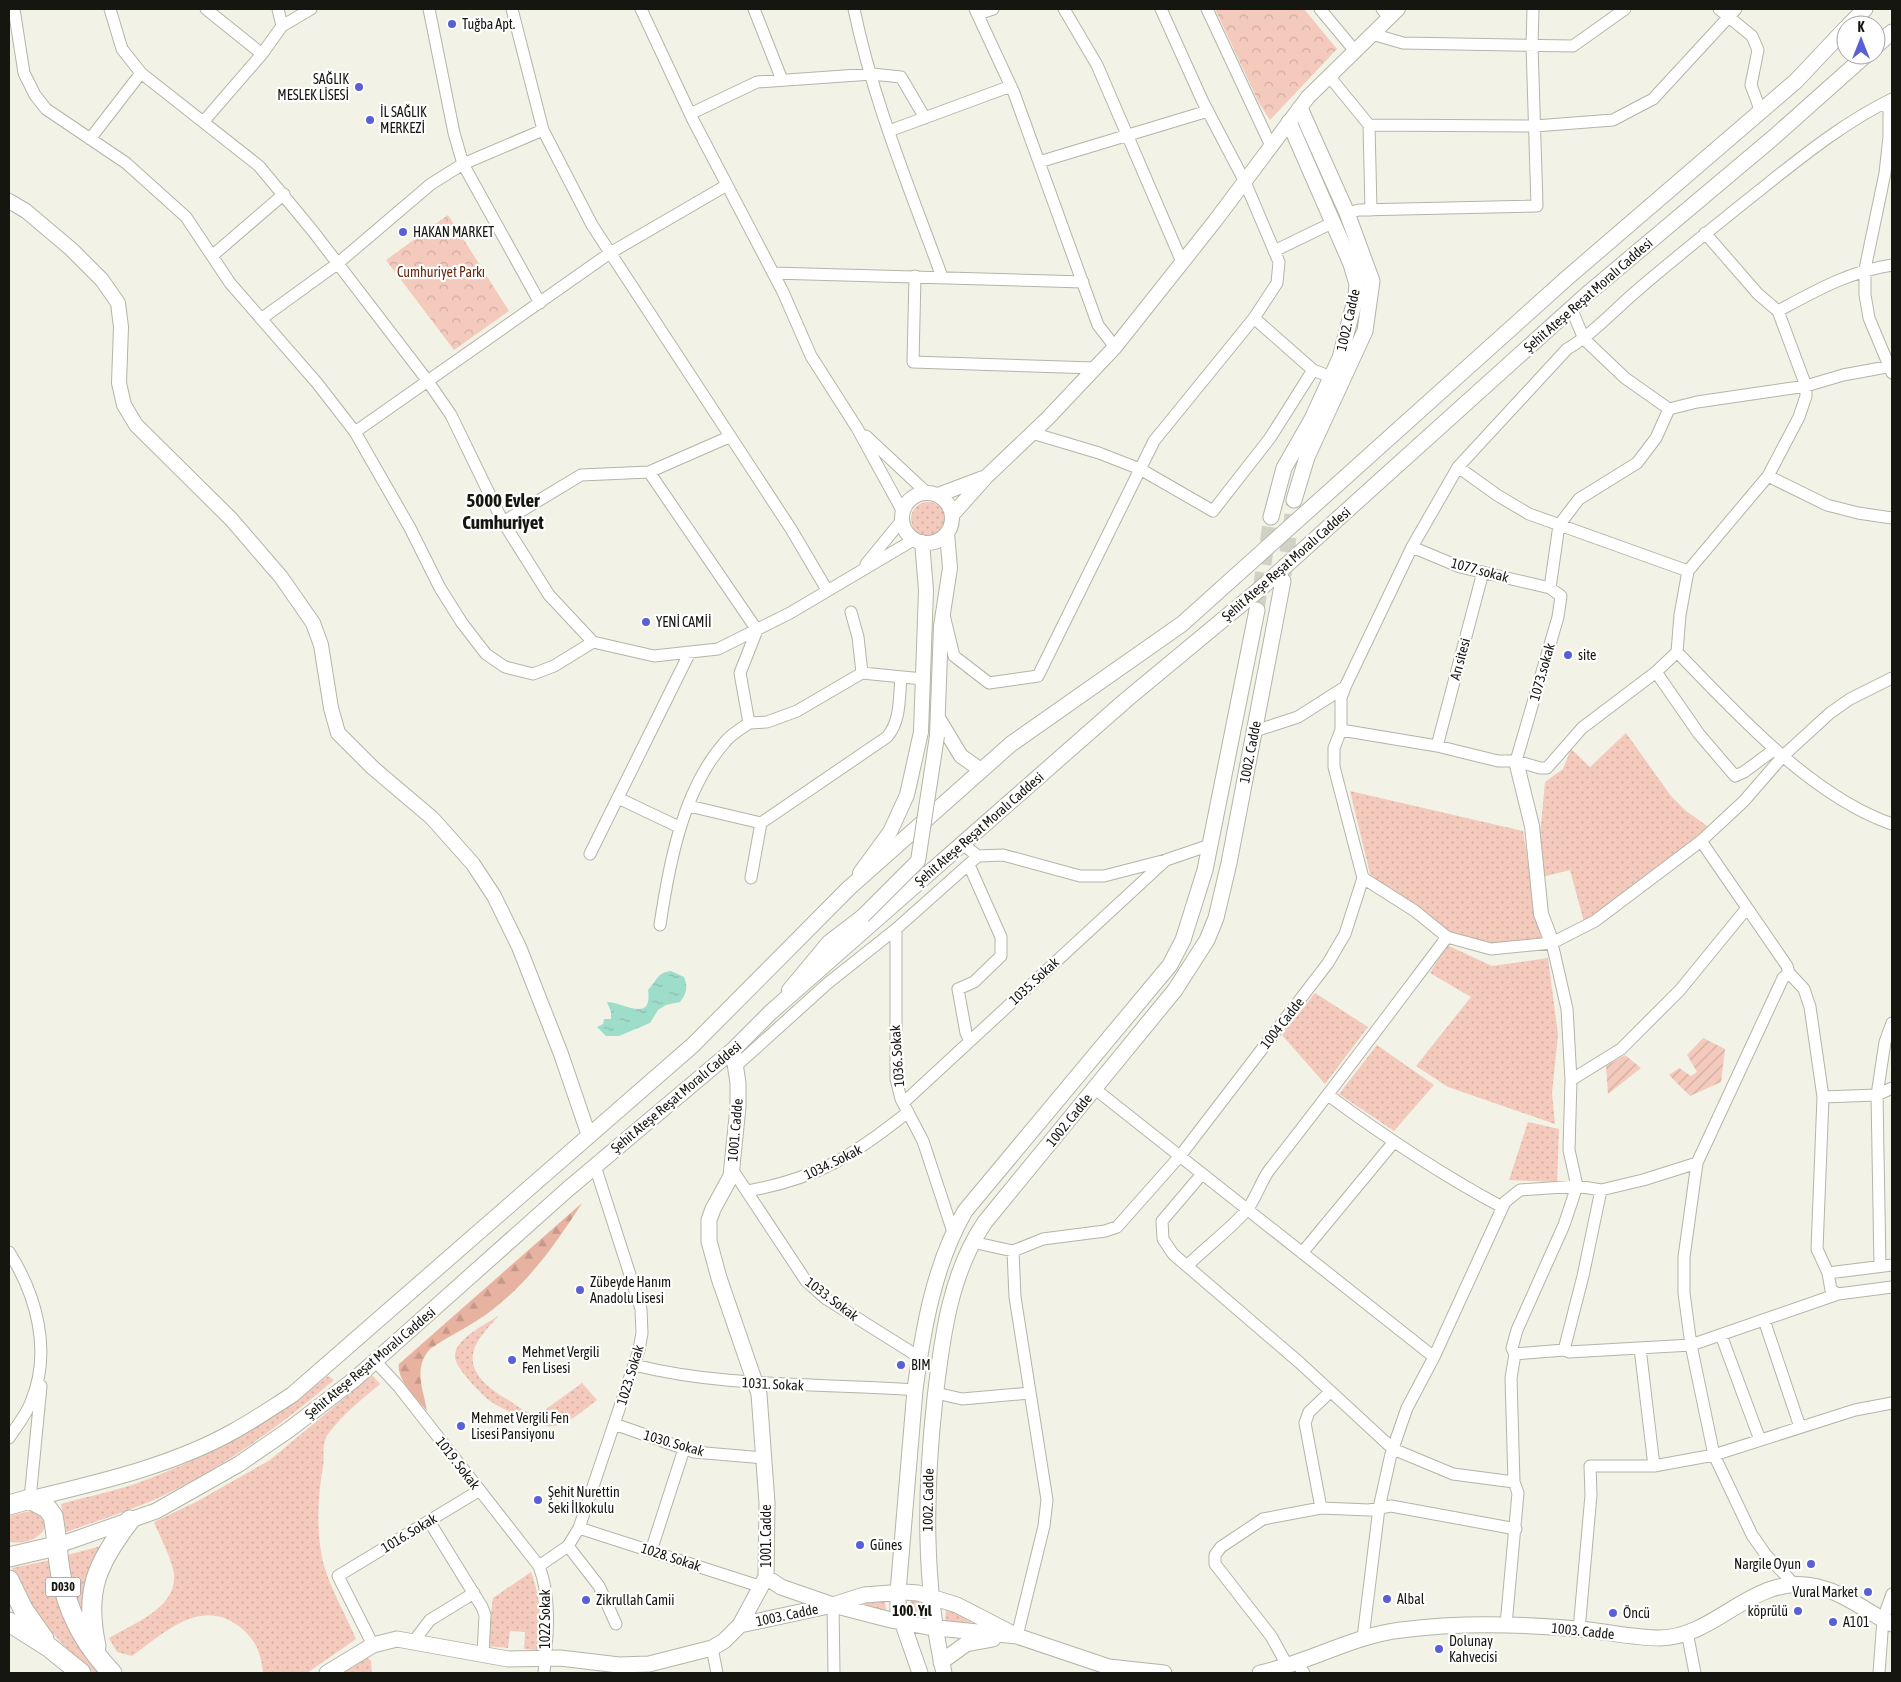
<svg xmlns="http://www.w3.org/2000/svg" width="1901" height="1682" font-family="'Asap Condensed',sans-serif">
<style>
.grass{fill:url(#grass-dots)}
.forest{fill:url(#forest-firs)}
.park{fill:url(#park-crowns)}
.garden{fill:url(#garden-furrows)}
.water{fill:url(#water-ripples)}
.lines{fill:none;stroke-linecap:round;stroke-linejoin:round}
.secondary-tunnel{stroke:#d1d1c6;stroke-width:15;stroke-dasharray:15 8;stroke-linecap:butt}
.minor-casing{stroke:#b4b4a9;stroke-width:13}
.tertiary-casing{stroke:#b4b4a9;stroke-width:16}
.secondary-casing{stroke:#b4b4a9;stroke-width:17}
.trunk-casing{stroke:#b4b4a9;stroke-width:21}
.minor{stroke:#fff;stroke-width:11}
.tertiary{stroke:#fff;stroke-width:14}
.secondary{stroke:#fff;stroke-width:15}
.trunk{stroke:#fff;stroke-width:19}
.tertiary-bridge-casing{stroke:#b4b4a9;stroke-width:16;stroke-linecap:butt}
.tertiary-bridge{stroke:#fff;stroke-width:14}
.poi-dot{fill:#595fd6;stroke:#fff;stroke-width:2}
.labels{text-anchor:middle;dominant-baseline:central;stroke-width:4.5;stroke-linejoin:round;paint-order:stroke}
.shield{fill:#fff;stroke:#5c5c58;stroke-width:1}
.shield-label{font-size:12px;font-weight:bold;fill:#161611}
.poi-label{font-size:14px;fill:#161611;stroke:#fff;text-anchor:start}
.park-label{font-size:14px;fill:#692912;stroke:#fff}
.street-label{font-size:14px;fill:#161611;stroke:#fff}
.neighbourhood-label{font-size:15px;font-weight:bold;fill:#161611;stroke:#fff}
.district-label{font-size:19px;font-weight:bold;fill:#161611;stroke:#fff}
</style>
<defs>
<pattern id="grass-dots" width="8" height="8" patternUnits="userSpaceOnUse" patternTransform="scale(1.25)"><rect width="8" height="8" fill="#f4cabc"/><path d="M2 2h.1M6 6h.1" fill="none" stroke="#d0ada1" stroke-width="1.8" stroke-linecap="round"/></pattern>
<pattern id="forest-firs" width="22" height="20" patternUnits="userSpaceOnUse" patternTransform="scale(1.25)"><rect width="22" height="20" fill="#e7b2a0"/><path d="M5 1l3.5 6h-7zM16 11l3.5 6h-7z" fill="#c59889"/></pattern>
<pattern id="park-crowns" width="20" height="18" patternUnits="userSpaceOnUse" patternTransform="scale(1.25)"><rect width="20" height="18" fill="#f4cabc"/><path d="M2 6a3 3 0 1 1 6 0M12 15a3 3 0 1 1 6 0" fill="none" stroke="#d0ada1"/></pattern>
<pattern id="garden-furrows" width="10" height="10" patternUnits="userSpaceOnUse" patternTransform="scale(1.25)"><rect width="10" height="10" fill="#f4cabc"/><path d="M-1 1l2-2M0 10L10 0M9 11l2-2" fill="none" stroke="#d0ada1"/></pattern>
<pattern id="water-ripples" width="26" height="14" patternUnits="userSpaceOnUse" patternTransform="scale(1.25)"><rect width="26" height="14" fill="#9fddcb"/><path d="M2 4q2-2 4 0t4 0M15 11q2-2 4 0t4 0" fill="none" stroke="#88bdad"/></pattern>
</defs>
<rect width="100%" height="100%" fill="#f2f2e6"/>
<path class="grass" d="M911 519a17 17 0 1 1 34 0a17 17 0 1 1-34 0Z
M1626,733L1671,796L1686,811L1710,828L1674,854L1651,875L1584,922L1570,870L1542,877L1538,857L1545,782L1563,769L1571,749L1590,767Z
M1350,791L1523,831L1537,915L1546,939L1489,944L1455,935L1371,878Z
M1447,945L1492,966L1548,958L1558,1035L1552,1093L1555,1124L1448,1087L1416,1066L1471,997L1430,973Z
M1315,993L1368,1027L1325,1084L1282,1035Z
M1377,1045L1434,1085L1394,1131L1339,1094Z
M1528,1122L1559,1129L1557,1182L1509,1180Z
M499,1315C491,1325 480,1335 475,1347C465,1371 489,1389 507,1399C516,1405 527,1414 538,1415L582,1383L597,1400C585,1409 569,1424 554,1426C541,1429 502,1409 490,1401C481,1394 454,1367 455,1356C455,1338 486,1325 499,1315Z
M372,1375L380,1384C362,1399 342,1415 328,1434C321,1445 325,1456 323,1467C317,1499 316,1539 325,1569C333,1593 346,1616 356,1639L307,1673H263C261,1653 256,1640 240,1627C201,1596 164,1633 132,1656L117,1652L109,1638C134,1623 182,1606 173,1569C169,1553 160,1537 154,1522L196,1502L270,1460Z
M328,1376L334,1380C278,1428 217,1472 149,1502C122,1513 94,1522 66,1532L61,1504C85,1497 111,1492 135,1484C205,1459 270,1423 328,1376Z
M30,1511C41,1513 43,1517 45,1528C38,1540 24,1544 10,1542L9,1516Z
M105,1545L85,1607L80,1609L73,1590L67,1555Z
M51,1560L107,1673H94C56,1639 32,1616 12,1568Z
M531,1572C540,1597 544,1623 538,1650L524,1649L525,1632L510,1631L508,1648L487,1646L493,1598Z
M908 1608a9 9 0 1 1 18 0a9 9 0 1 1-18 0Z
M885,1599L886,1611L857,1608V1601Z
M946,1608L971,1618V1623L945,1621Z
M367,1657L371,1661L372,1673H342Z"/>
<path class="forest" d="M582,1203C557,1242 530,1281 492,1310C473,1325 450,1335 430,1349C413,1368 423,1388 427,1411C418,1400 396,1379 399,1364Z"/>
<path class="park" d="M1215,9H1304L1337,49L1270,120L1259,103Z
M448,215L509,311L454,350L386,260Z"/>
<path class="garden" d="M1703,1038L1725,1049L1721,1082L1690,1096L1669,1075L1679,1068L1691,1076L1697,1072L1687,1055Z
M1625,1055L1641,1068L1608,1094L1606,1066Z"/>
<path class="water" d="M671,971L684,977C688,987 687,993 680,1002L666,1005L658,1010L650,1023L619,1036H606L597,1027L603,1024L604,1019H611V1012L607,1002C623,1002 653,1024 648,990C657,981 656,973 671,971Z"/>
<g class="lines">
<path class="secondary-tunnel" d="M1284,575L1294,500
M1257,610L1271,517"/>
<defs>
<path id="minor" d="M14,9L24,73L35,95L46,109L126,163L186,217L230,283L317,383L355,432L410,528L440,588L462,623L486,654L505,667L533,674L554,666L593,642
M110,9L122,49L141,73L259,166L312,230L427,380L451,415L503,522L549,595L593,642L654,656L718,649L790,613L915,539
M206,9L262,54
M278,9L282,26
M429,9L454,133L463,164L540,303
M512,9L543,130L592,225L791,529L827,590
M641,9L693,120L783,292L811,356L857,428L903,512
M754,9L782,80
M854,9C873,101 910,189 942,277
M975,9L1014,93L1098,325L1115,347
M1064,9L1097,65L1182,262
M1207,9L1271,146
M1320,9L1355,51
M1382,9L1389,18
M1719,9L1752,36L1758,50L1751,85L1761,112
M978,14L993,9
M1372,34L1403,43L1573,46L1625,9
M1329,76L1369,125L1535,126L1613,120L1653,99L1736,9
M1892,99C1847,121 1809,151 1770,182C1726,217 1682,252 1640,288C1615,309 1594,333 1567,349L1458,467L1412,547L1345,687L1341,698V730L1334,748V767L1363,878L1415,911L1447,937L1491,949L1552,943L1595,921L1701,841L1744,801L1783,756L1830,713L1850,699L1892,678
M1886,103L1889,111V137L1885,173L1865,269V295L1869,318L1892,373
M690,114L757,82L872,74L901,77L925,118
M204,121L262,54L282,26L311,9
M1369,125L1371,210
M889,131L1011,86
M90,139L141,73
M1039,162L1208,111
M1347,213L1359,210L1537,206L1532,45L1533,9
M1274,251L1332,223
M212,256L284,194
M773,273L1083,282
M915,276L913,362L1095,368
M1571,308L1584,339L1625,378L1669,409
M1778,311C1817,290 1848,272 1892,265
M1254,318L1313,370L1331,377
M261,319L337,264L431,184L463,164L543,130
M1669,409L1697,402L1806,386L1843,375L1892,366
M355,432L610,253L727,185
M1032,433L1099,453L1140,469L1213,511L1270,438L1313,370
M866,436L926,492
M1458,467L1497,495L1529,514L1688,571
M649,472L757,630L740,673L749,723C741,729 731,734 725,742C683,789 669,864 660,925
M1768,476L1827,505L1858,513L1892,518
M503,522L581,475L649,472L729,437
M1412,547L1460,567L1550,588L1561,596L1558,617L1516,761
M866,564L902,520
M1550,588L1559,525L1579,499L1637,463L1656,438L1669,409
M851,612L858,637L862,673
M944,615L954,656L989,683L1038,676L1154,441L1254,318L1277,283L1279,262L1245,182L1203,102L1161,9
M1677,652C1736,713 1811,796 1892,824
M1656,672L1699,734L1735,776L1744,772L1775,749
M749,723L767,722L797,711L862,673L923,679
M1341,730L1437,746L1498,761H1516L1540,768H1547L1582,728L1656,672L1677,652L1680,615L1688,571L1768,476L1799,417L1806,396V386L1778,311L1758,294L1705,233
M1255,731L1298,717L1345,687
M1437,746L1483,572
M618,798L679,827
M689,806L761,823L887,737C901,721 899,697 901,677
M1701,841L1787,966L1789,973L1804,989L1810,1007L1823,1097L1817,1249L1828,1273L1831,1290L1838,1294L1892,1287
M962,844L978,856L1003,855L1080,876H1104L1166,860L1210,845
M590,854L690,652
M969,865L1001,937V956L974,982L958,989L966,1033L970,1041
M751,878L761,823
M896,929V1079L901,1099L923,1141L953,1232
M1789,973L1783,978L1697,1163L1684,1257V1293L1691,1345L1714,1455L1752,1535L1766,1555L1795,1585
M736,1066L828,983L896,929L978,856
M1571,1080L1621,1049L1680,990L1747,908
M1095,1089L1434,1357
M1328,1095C1385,1137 1440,1174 1502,1207
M1823,1097L1877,1095L1892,1088
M903,1103L1166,860
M732,1169L806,1281L825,1298L919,1357
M1202,1174L1162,1221L1163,1239L1173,1254L1300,1363L1393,1449L1453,1474L1514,1482
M748,1191C818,1178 853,1156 908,1112
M972,1242L1013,1251L1043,1239L1105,1231L1117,1227L1180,1156L1328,963L1345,934L1363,878
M1013,1251L1015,1297L1047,1500L1044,1526L1017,1636
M9,1252C37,1296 52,1352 31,1402C26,1415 16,1427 9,1438
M1302,1253L1393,1143
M1187,1266C1206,1247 1227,1232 1245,1212C1256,1200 1260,1182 1270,1169C1330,1093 1388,1015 1447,937
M1880,1266L1877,1095L1885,1042L1892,1023
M1828,1273L1892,1265
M1764,1320L1800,1427
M1721,1335L1760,1440
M1640,1348L1654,1466
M1564,1350L1583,1276L1601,1190
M1515,1354L1564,1350L1569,1352L1691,1345L1838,1294
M375,1361L399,1387L539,1566C552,1600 547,1638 544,1673
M634,1365C726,1388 820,1383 915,1390
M936,1393L962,1399L1030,1393
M614,1424L694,1452L765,1458
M30,1499L41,1386
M1321,1508L1305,1423L1309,1412L1330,1392
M429,1521L482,1607L485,1615L483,1655
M579,1528L762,1587
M568,1546L599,1586L616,1624
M651,1551L684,1449
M539,1566L568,1546L579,1528L639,1350L642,1333L641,1309L595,1166
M833,1605L834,1673
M1506,1625L1518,1493L1514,1482L1511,1378L1515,1354L1512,1348L1517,1330L1564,1225L1577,1186L1569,1150L1571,1080L1567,1009L1552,943
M1579,1630L1591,1495L1590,1466H1654L1714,1455L1855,1410L1892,1403
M1687,1632L1695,1673
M1363,1638L1379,1508L1391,1454L1407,1408L1434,1357L1505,1202L1520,1190L1577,1186L1601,1190L1643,1180L1697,1163
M413,1642L430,1620L474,1593
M373,1645L338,1576L480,1490
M712,1648L717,1673
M1296,1662L1304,1673
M1287,1665L1271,1636L1215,1564V1555L1221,1547L1263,1519L1321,1508L1369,1510L1391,1506L1516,1529
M1879,1673L1883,1619L1892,1594"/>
<path id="tertiary" d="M9,201L26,211L71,249L102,280L118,303L121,327L119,383L124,405L136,425L231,519L281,577L313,623L321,645L331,708L338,733L373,768L432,818L473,864L494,896L519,947L561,1054L589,1136
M902 518a25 25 0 1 1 50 0a25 25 0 1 1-50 0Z
M938,495L983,478
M953,514L986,477L1048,418L1115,347L1215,221L1308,97L1398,9
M938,718L961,756L981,770
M937,736L941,626L950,568L947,533
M1516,761L1532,826L1541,914L1552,943
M860,873L890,832L907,795L921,732L926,590L922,542
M789,990L829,942L863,916"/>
<path id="secondary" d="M1849,25L1865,9
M1876,46L1892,32
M1294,500L1307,457L1365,331L1372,281L1347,213L1300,108
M1271,517L1284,468L1312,419L1340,358L1356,296L1357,284L1351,264L1289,122
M30,1499C99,1482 172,1466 234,1431C254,1420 273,1407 292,1395L693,1045L849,888L1011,744L1182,624L1567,278L1796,81L1846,28
M56,1546L156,1511L239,1464L290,1429L355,1379L568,1189L733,1050L771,1012L1126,700L1261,588L1585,296L1774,137L1866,55
M766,1577L781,1587L833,1605L891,1620L928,1627L1017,1636L1109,1667L1164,1673
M740,1625L833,1605L864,1595L904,1592L918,1593L957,1605L1011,1633
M941,1662L966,1644L993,1639
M327,1673L373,1645L397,1639L508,1659L560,1658L619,1665L649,1664L712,1648L724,1641L740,1625L766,1577L767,1503L759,1394L719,1278L709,1241V1220L713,1209L731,1176L738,1107V1083L733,1050
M920,1673L898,1610V1592L915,1390C923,1329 934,1265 965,1211L1170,965L1183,940L1205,870L1257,610
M944,1673C923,1582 925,1490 935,1398C942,1338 950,1273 985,1222L1175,990L1207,940L1216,918L1229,863L1283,581
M1260,1673C1308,1663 1351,1636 1401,1630C1463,1622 1527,1624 1589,1630C1613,1633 1637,1638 1660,1638C1718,1637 1754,1571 1818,1587C1845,1593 1868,1613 1892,1624"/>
<path id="trunk" d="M9,1505L30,1499L47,1508L53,1516C58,1540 57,1566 64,1589C72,1621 90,1650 112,1673
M9,1557L56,1546
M9,1580L23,1609L44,1639
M9,1622L50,1648L81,1673
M96,1646C84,1591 97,1563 130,1520"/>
</defs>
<use href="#minor" class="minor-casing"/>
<use href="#tertiary" class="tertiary-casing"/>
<use href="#secondary" class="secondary-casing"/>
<use href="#trunk" class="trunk-casing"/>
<use href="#minor" class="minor"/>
<use href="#tertiary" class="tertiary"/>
<use href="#secondary" class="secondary"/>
<use href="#trunk" class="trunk"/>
<defs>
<path id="tertiary-bridge" d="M863,916L918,861L937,736"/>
</defs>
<use href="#tertiary-bridge" class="tertiary-bridge-casing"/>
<use href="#tertiary-bridge" class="tertiary-bridge"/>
</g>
<g class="poi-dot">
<circle cx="452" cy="24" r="5"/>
<circle cx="359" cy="87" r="5"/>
<circle cx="370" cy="120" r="5"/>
<circle cx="403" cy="232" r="5"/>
<circle cx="646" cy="622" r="5"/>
<circle cx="1568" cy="655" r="5"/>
<circle cx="580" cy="1290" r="5"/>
<circle cx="512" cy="1360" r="5"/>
<circle cx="901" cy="1365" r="5"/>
<circle cx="461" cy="1426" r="5"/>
<circle cx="538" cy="1500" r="5"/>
<circle cx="860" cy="1545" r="5"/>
<circle cx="1811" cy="1564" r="5"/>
<circle cx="1868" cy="1592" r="5"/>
<circle cx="1387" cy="1599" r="5"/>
<circle cx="586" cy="1600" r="5"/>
<circle cx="1798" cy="1611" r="5"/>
<circle cx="1613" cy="1613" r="5"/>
<circle cx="1833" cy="1622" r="5"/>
<circle cx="1439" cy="1649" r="5"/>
</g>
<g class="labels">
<rect class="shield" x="45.5" y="1577.5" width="35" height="19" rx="4"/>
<g class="shield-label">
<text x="63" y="1587">D030</text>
</g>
<g class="poi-label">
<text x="462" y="24">Tuğba Apt.</text>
<text x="349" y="79" text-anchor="end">SAĞLIK<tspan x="349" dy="16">MESLEK LİSESİ</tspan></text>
<text x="380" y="112">İL SAĞLIK<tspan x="380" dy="16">MERKEZİ</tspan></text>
<text x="413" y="232">HAKAN MARKET</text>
<text x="656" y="622">YENİ CAMİİ</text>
<text x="1578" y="655">site</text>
<text x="590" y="1282">Zübeyde Hanım<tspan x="590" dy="16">Anadolu Lisesi</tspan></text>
<text x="522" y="1352">Mehmet Vergili<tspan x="522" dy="16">Fen Lisesi</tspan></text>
<text x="911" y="1365">BIM</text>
<text x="471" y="1418">Mehmet Vergili Fen<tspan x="471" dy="16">Lisesi Pansiyonu</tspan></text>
<text x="548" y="1492">Şehit Nurettin<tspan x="548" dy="16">Seki İlkokulu</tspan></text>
<text x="870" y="1545">Günes</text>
<text x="1801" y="1564" text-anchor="end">Nargile Oyun</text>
<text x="1858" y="1592" text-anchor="end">Vural Market</text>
<text x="1397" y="1599">Albal</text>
<text x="596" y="1600">Zikrullah Camii</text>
<text x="1788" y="1611" text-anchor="end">köprülü</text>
<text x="1623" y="1613">Öncü</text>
<text x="1843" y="1622">A101</text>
<text x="1449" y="1641">Dolunay<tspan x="1449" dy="16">Kahvecisi</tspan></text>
</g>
<g class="park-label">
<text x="441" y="272">Cumhuriyet Parkı</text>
</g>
<g class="street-label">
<text transform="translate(1588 295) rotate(-41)">Şehit Ateşe Reşat Moralı Caddesi</text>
<text transform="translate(1348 320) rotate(-77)">1002. Cadde</text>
<text transform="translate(1286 564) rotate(-41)">Şehit Ateşe Reşat Moralı Caddesi</text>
<text transform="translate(1480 570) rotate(15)">1077.sokak</text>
<text transform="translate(1460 659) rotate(-75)">Arı sitesi</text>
<text transform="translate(1542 672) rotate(-74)">1073.sokak</text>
<text transform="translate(1250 752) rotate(-79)">1002. Cadde</text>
<text transform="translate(979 829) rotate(-41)">Şehit Ateşe Reşat Moralı Caddesi</text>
<text transform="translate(1034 981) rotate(-43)">1035. Sokak</text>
<text transform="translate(1282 1023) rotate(-52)">1004 Cadde</text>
<text transform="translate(897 1056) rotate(-94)">1036. Sokak</text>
<text transform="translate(676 1097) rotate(-40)">Şehit Ateşe Reşat Moralı Caddesi</text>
<text transform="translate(1069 1120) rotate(-51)">1002. Cadde</text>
<text transform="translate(735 1130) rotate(-85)">1001. Cadde</text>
<text transform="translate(833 1162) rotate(-26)">1034. Sokak</text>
<text transform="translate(832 1299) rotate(37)">1033. Sokak</text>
<text transform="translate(370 1363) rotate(-40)">Şehit Ateşe Reşat Moralı Caddesi</text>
<text transform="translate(630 1375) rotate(-73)">1023. Sokak</text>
<text transform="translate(773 1384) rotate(3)">1031. Sokak</text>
<text transform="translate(674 1443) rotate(16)">1030. Sokak</text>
<text transform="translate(458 1463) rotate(52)">1019. Sokak</text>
<text transform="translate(928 1500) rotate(-89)">1002. Cadde</text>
<text transform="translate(409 1533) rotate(-31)">1016. Sokak</text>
<text transform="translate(766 1536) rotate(-90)">1001. Cadde</text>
<text transform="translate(671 1557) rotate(18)">1028. Sokak</text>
<text transform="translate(787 1615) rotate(-12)">1003. Cadde</text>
<text transform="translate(545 1619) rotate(-90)">1022 Sokak</text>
<text transform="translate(1583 1631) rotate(6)">1003. Cadde</text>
</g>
<g class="neighbourhood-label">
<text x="912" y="1610">100. Yıl</text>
</g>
<g class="district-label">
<text x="503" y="500">5000 Evler<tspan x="503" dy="22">Cumhuriyet</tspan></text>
</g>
</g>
<rect width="1901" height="1682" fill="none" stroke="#161611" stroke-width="20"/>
<g transform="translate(1861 40)"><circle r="24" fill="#ffffff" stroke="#a2a2a0"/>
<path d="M0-4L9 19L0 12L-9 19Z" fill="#595fd6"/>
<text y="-8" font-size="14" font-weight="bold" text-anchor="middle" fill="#161611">K</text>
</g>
</svg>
